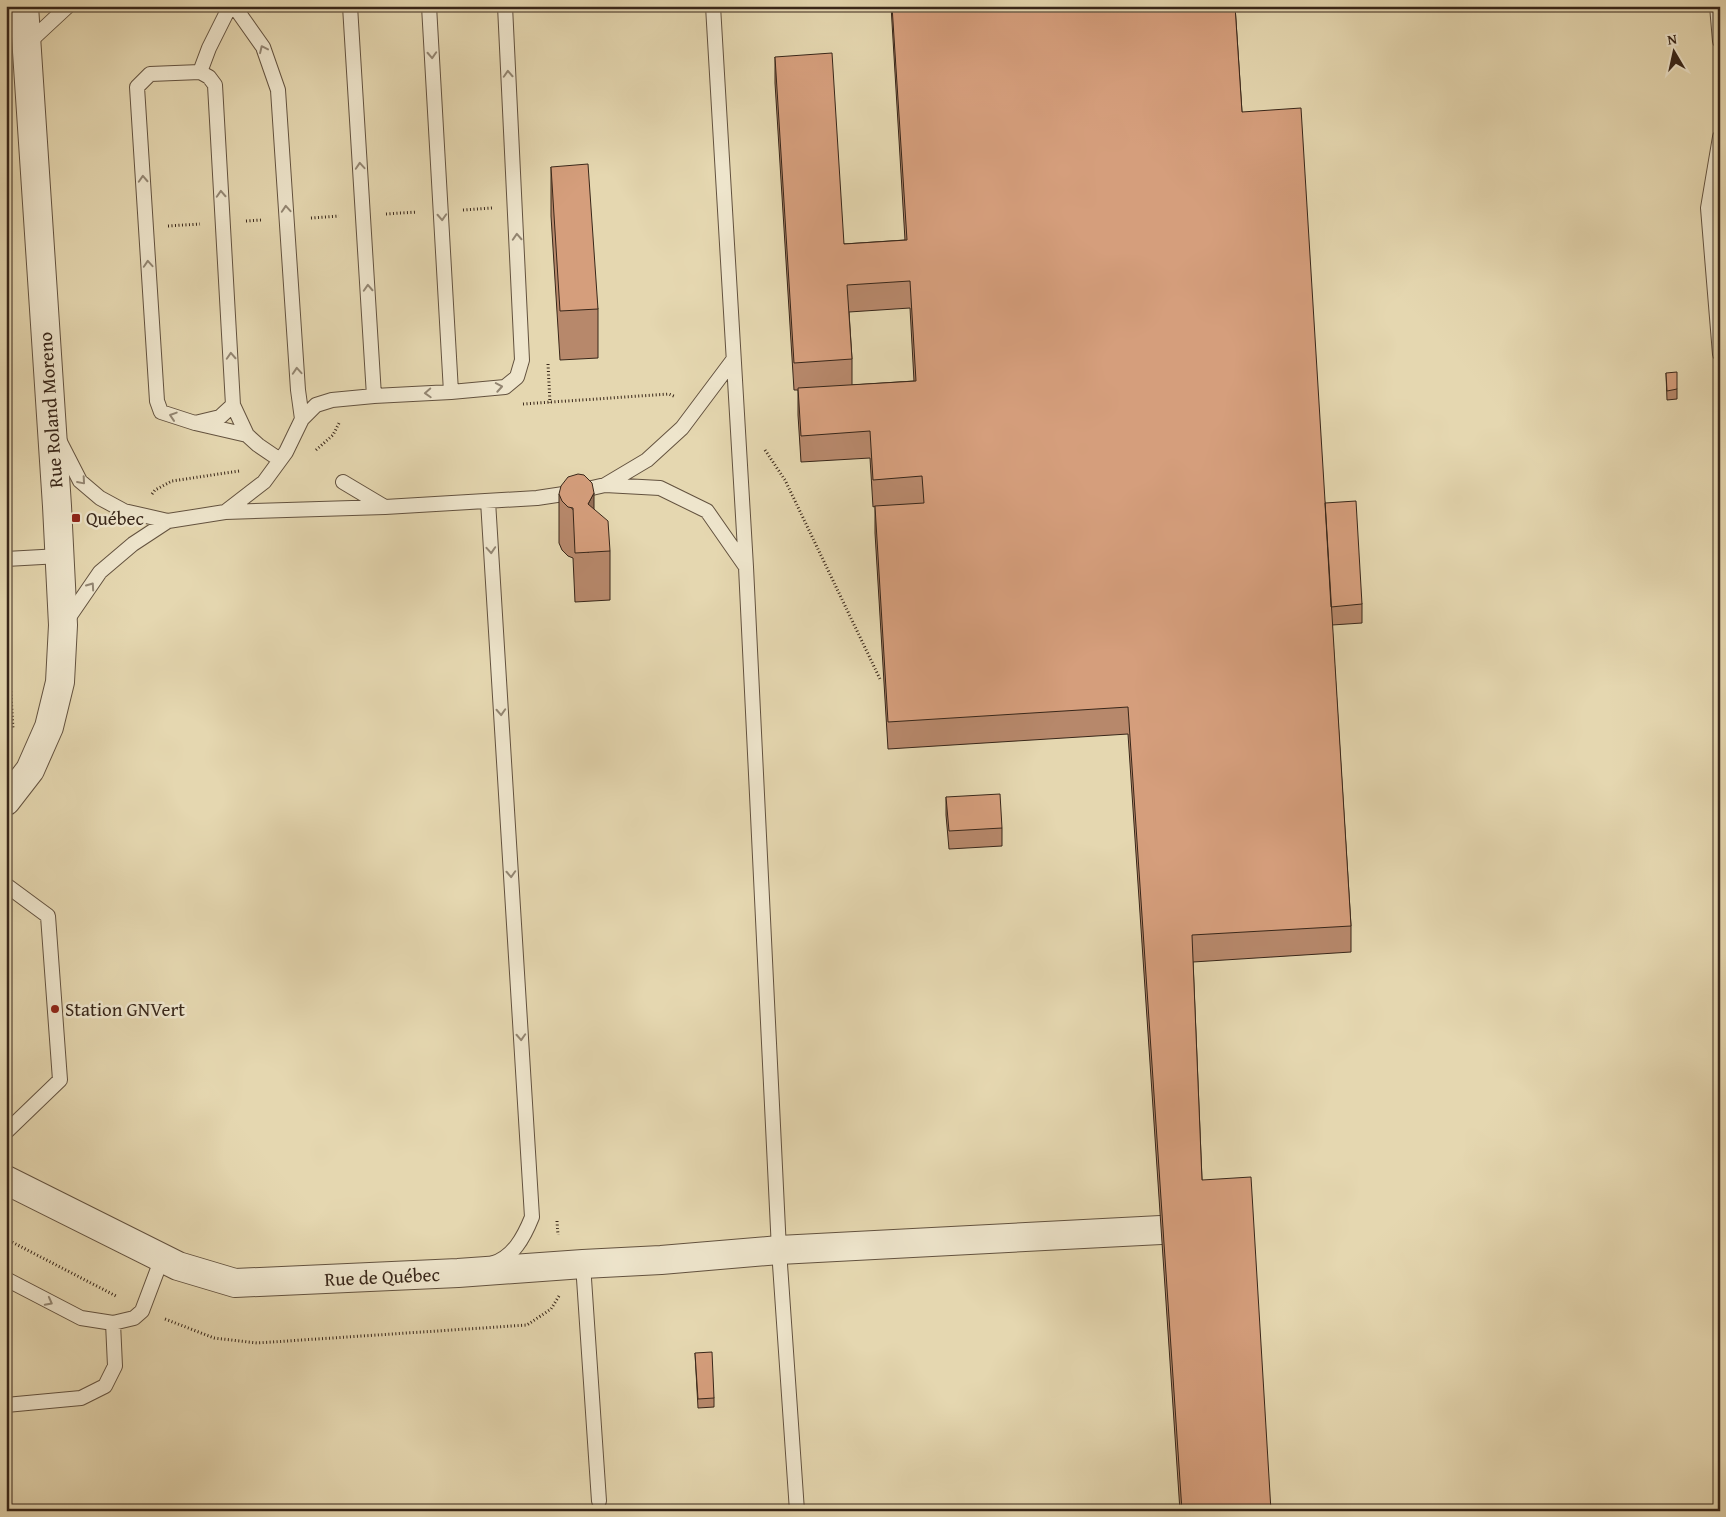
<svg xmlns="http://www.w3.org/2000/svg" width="1726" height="1517" font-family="'Gentium Book Plus',serif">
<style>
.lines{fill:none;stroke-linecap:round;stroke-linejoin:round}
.lane-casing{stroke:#63523f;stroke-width:16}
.street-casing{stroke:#63523f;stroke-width:30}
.path{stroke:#382619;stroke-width:3;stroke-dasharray:1 2.5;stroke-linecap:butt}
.lane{stroke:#eee5cc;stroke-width:14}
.street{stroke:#eee5cc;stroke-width:28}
.wall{fill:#b7886b;stroke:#382619;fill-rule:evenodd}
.shaded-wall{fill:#956f57;stroke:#382619}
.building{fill:#d59e7c;stroke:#382619}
.oneway{stroke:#938672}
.poi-dot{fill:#8f2418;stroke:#eee5cc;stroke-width:2}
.labels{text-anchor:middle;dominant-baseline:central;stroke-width:5;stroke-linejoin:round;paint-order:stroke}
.street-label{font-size:19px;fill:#382619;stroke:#eee5cc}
.poi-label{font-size:19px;fill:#382619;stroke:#eee5cc;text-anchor:start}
</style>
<rect width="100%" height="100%" fill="#e5d7b0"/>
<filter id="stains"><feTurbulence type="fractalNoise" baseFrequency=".004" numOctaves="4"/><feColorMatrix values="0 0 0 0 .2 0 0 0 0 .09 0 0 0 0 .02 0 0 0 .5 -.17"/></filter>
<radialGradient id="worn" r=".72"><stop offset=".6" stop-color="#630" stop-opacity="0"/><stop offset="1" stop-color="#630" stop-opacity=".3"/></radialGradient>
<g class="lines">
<defs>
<path id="lane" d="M234,6L263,47L278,90L298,390L302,419
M350,6L374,396L451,392L429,6
M713,6L746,567L779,1250L797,1511
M1717,6L1720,41
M26,45L68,6
M200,72L209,48L230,6
M1720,137L1708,208L1720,354
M451,392L505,387L517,377L522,360L505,6
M233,405L220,417L195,423L161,412L157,401L137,87L150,74L200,72L209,77L215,85L233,405L247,435
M195,423L247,435L258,445L280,460
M59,440L80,481L100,498L124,511L168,521L225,512L385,507L537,498L570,493L605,485L647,460L682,428L733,360
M343,482L385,507
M605,485L660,488L707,511L746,567
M488,501L532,1217C524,1237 513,1258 491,1264
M225,512L264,482L286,452L302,419L316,405L332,400L374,396
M6,559L60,556
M65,623L100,572L133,544L168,521
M6,885L48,916L60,1080L6,1132
M583,1264L599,1501
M6,1279L81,1318L113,1323L134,1318L142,1311L162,1258
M6,1405L81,1398L105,1386L115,1366L113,1323"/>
<g id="street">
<path d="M6,801L30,770L49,727L60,682L63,625L57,506L24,6"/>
<path id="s1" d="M6,1180L178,1266L235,1283L458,1273L583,1264L661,1260L779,1250L1161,1230"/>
</g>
</defs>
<use href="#lane" class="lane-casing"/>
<use href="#street" class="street-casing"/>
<path class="path" d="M463,210L492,208
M386,214L417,212
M311,218L339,216
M246,221L262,220
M168,226L200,224
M548,364L550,403
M523,404L669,394L676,397
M316,450L333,435L339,423
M765,450L785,480L880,679
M152,494L155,490L172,481L239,471
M6,611L13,729
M557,1221L558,1235
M6,1239L116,1296
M165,1319L214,1338L257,1343L527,1325L551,1309L559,1296"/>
<use href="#lane" class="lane"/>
<use href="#street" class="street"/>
</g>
<path class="wall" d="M891,6H1235L1242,112L1325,503L1362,604V623L1332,625L1351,926V952L1193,962L1202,1180L1271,1511H1180L1128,734L888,749L875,533V506L873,507L870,458L801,462L798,415V390H794L775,83V57L844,244L905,240ZM910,308L914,381L852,385V359L849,312Z
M551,167L598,309V358L560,360L551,216Z
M1666,373L1677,389V399L1667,400Z
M559,494L610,551V600L575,602L573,558L568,556L562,550L559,543Z
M946,797L1002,828V846L949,849L946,815Z
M695,1353L714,1398V1407L698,1408Z"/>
<path class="shaded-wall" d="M594,493V542L588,553V504Z"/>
<path class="building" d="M892,6H1235L1242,112L1301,108L1351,926L1192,935L1202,1180L1251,1177L1271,1511H1182L1128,707L888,722L875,506L924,503L922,476L873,480L870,431L801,436L798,388L916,381L910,281L847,285L852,359L794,363L775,57L832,53L844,244L907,240Z
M588,164L598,309L560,311L551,167Z
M1677,372V389L1667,391L1666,373Z
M578,474L584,475L592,483L594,493L588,504L608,521L610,551L575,553L573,508L568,507L562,501L559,494L561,486L568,477Z
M1356,501L1362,604L1331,607L1325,503Z
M1000,794L1002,828L949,831L946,797Z
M712,1352L714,1398L698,1399L695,1353Z"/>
<defs><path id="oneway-chevron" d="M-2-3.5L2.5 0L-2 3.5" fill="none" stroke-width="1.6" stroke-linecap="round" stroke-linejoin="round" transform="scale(1.25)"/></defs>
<g class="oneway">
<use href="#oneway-chevron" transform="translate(263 49) rotate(-115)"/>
<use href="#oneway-chevron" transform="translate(432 55) rotate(87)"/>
<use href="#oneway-chevron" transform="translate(508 74) rotate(-93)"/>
<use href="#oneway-chevron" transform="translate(360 166) rotate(-94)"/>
<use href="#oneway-chevron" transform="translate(143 179) rotate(-93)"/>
<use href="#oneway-chevron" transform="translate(221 194) rotate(-93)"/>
<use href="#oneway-chevron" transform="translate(286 209) rotate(-94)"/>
<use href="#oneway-chevron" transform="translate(442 217) rotate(87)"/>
<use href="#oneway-chevron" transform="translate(517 237) rotate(-93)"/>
<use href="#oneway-chevron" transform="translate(148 264) rotate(-94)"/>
<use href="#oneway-chevron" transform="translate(368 288) rotate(-93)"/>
<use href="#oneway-chevron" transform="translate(231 356) rotate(-93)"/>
<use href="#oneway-chevron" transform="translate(297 371) rotate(-94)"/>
<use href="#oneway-chevron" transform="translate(499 387) rotate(-10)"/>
<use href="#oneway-chevron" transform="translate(428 393) rotate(177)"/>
<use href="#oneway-chevron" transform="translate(173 416) rotate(-162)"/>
<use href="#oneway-chevron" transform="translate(82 481) rotate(49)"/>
<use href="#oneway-chevron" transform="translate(491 550) rotate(86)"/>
<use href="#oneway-chevron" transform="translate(91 586) rotate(-55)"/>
<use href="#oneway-chevron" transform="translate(501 712) rotate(87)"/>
<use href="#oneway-chevron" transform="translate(511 874) rotate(87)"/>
<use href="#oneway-chevron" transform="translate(521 1037) rotate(87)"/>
<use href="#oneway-chevron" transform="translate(49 1302) rotate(28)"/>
</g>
<g class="poi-dot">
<rect x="71" y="513" width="10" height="10" rx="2.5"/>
<circle cx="55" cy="1009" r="5"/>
</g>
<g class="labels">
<g class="street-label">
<text transform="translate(50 410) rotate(-94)">Rue Roland Moreno</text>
<text stroke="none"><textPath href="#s1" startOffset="399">Rue de Québec</textPath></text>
</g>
<g class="poi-label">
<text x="86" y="518">Québec</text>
<text x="65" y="1009">Station GNVert</text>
</g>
</g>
<rect width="1726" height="1517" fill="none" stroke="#e5d7b0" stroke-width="25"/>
<rect x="8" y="8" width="1711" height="1502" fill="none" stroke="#382619" stroke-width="2.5"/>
<rect x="12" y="12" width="1701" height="1492" fill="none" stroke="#382619"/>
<g transform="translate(1674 52) rotate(351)" stroke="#eee5cc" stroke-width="4" paint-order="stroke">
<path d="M0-4L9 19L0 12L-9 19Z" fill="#382619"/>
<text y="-8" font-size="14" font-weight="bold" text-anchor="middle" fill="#382619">N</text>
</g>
<rect width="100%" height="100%" filter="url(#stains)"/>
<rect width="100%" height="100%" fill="url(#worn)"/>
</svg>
